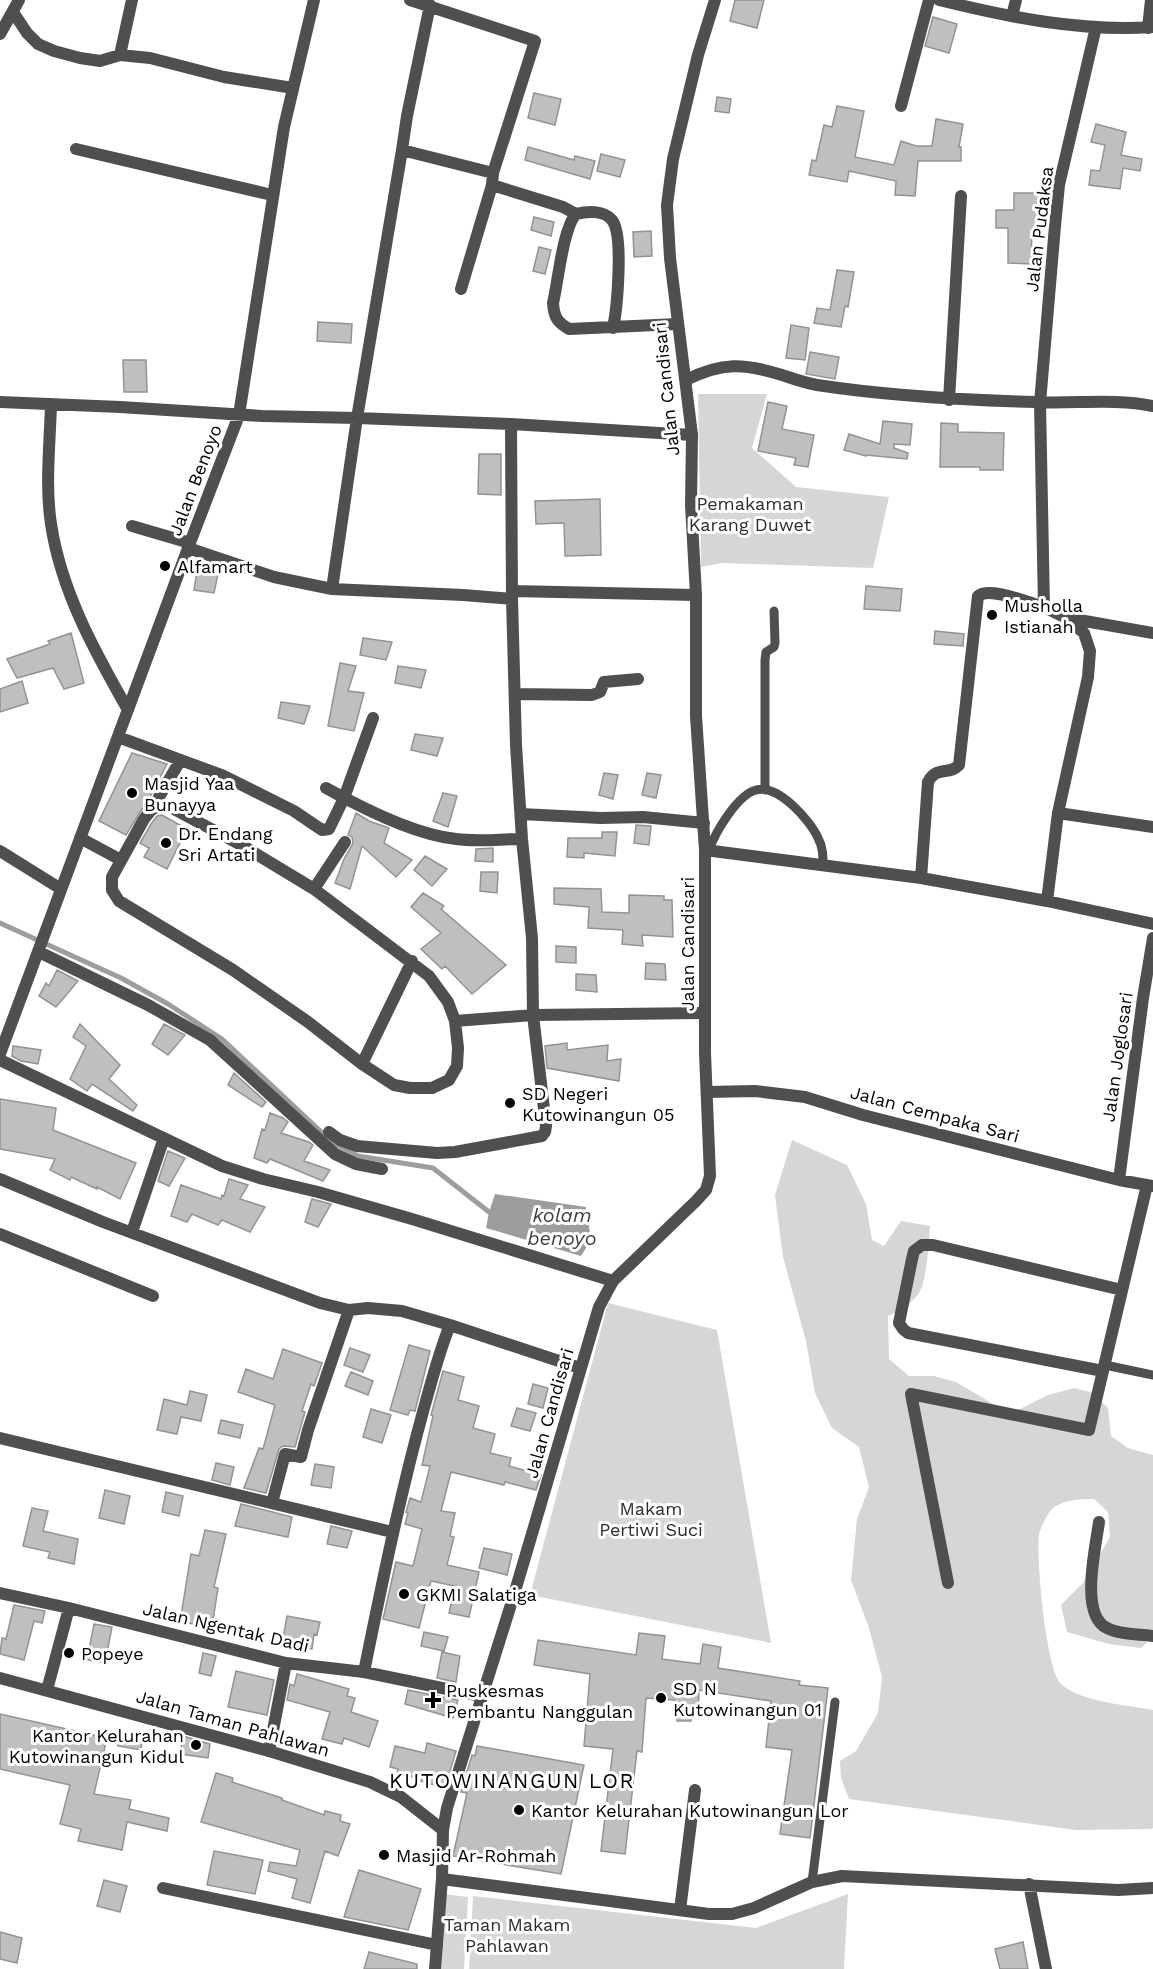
<svg xmlns="http://www.w3.org/2000/svg" width="1153" height="1969" font-family="'Work Sans',sans-serif">
<style>
.green{fill:#d6d6d6}
.water{fill:#9d9d9d}
.lines{fill:none;stroke-linecap:round;stroke-linejoin:round}
.stream{stroke:#9d9d9d;stroke-width:5}
.building{fill:#bfbfbf;stroke:#939393;stroke-width:1.5}
.service{stroke:#4f4f4f;stroke-width:9}
.minor{stroke:#4f4f4f;stroke-width:12}
.tertiary{stroke:#4f4f4f;stroke-width:12}
.poi-dot{fill:#000;stroke:#fff;stroke-width:2}
.labels{text-anchor:middle;dominant-baseline:central;stroke-width:6;stroke-linejoin:round;paint-order:stroke}
.street-label{font-size:18px;fill:#000;stroke:#fff}
.park-label{font-size:18px;fill:#2d2d2d;stroke:#fff}
.poi-label{font-size:18px;fill:#000;stroke:#fff;text-anchor:start}
.water-label{font-size:20px;font-style:italic;fill:#3e3e3e;stroke:#fff}
.quarter-label{font-size:21px;letter-spacing:1.5px;fill:#000;stroke:#fff}
</style>
<rect width="100%" height="100%" fill="#fff"/>
<path class="green" d="M698,394H767L752,448L796,487L889,497L873,568L722,563L701,567Z
M792,1140L847,1165L866,1204L872,1240L884,1246L901,1221L930,1226C929,1241 927,1275 921,1289C916,1301 900,1311 888,1316L889,1359L909,1376H934L956,1382L1010,1414L1048,1395L1074,1388L1093,1393L1108,1408L1111,1436L1128,1448L1153,1455V1637L1141,1648L1109,1644L1067,1632L1061,1605L1083,1583L1110,1537L1108,1512L1094,1499C1080,1499 1063,1499 1051,1510C1047,1515 1040,1529 1039,1535C1036,1558 1046,1670 1061,1684C1081,1702 1127,1705 1153,1710V1828L1151,1829L1076,1830L849,1799L841,1778L840,1761L856,1751L878,1713L882,1677L869,1628L851,1580L857,1519L869,1487L859,1447L832,1428L815,1393L806,1341L783,1257L775,1195Z
M608,1303L717,1330L771,1643L530,1595Z
M443,1894L468,1897L464,1969H437Z
M848,1894L844,1969H469L473,1896L756,1928Z"/>
<path class="water" d="M495,1194L586,1207L591,1240L581,1256L486,1228L489,1212Z"/>
<g class="lines">
<path class="stream" d="M0,923L121,978L168,1004L222,1039L332,1142L358,1156L433,1168L489,1212"/>
</g>
<path class="building" d="M735,0H764L757,28L730,21Z
M933,17L957,24L949,53L925,46Z
M534,93L561,99L555,125L528,118Z
M717,97L731,99L729,113L715,111Z
M837,106L864,111L855,157L894,165L901,141L916,146H932L936,119L963,124L959,147H961V161H918L915,196L895,195L896,181L849,171L847,182L809,175L812,160L816,161L824,125L832,127Z
M1096,124L1126,132L1121,155L1142,159L1140,171L1123,168L1120,189L1089,185L1091,170L1100,171L1105,145L1091,142Z
M528,147L574,160L575,156L595,161L590,179L525,160Z
M601,154L625,160L620,177L597,171Z
M1014,193H1046V209H1037V228H1032L1031,264L1008,263V228H996V210H1014Z
M534,217L554,222L551,236L531,230Z
M651,231L652,256L634,257L633,232Z
M539,247L551,250L545,274L533,271Z
M837,270L854,272L848,307L845,306L841,327L814,323L817,308L830,310Z
M318,322L352,324L351,343L317,341Z
M791,325L809,328L805,360L786,358Z
M810,352L839,357L835,379L806,374Z
M123,360H146L147,392H124Z
M768,402L787,406L782,429L814,435L808,467L794,465L796,458L758,451Z
M883,421L912,424L910,445L894,444V448L908,453L907,459L866,455V456L844,450L849,434L880,444Z
M941,423L958,424V432L1004,433L1003,470H980V467H940Z
M479,454H501V495L478,494Z
M600,499L601,555L565,556L564,523L536,524L535,501Z
M197,571L218,574L214,593L194,590Z
M866,586L902,589L900,611L864,609Z
M935,631L964,634L963,646L934,644Z
M71,633L84,683L64,689L53,668L17,678L7,659L50,644L48,641Z
M363,638L392,642L386,660L360,655Z
M340,663L356,666L348,691L364,693L354,731L328,726Z
M398,666L426,670L421,688L395,683Z
M22,681L28,703L0,712V689Z
M281,702L310,706L304,724L278,718Z
M415,734L443,738L437,756L411,750Z
M132,753L167,764L151,795L126,835L99,821Z
M604,773L618,775L613,799L599,795Z
M647,773L661,775L656,798L642,795Z
M443,793L457,796L448,827L433,821Z
M356,813L369,821L389,828L384,843L412,860L396,877L362,846L350,889L335,883L344,859L353,843L352,837L348,835Z
M162,815L187,829L167,869L144,857L149,848L140,843L151,824L157,816Z
M636,825L651,826L649,845L634,843Z
M602,832H617L615,856L584,853V858L567,857L568,838H602Z
M493,848V862L475,861L476,849Z
M425,856L447,869L432,886L414,870Z
M481,872H498L497,893L480,891Z
M554,888L601,889L602,912L629,913V895L664,896V900H672L673,937L642,935L643,946L622,944L623,930L588,928L589,907L554,904Z
M423,893L444,906L441,909L506,965L472,994L445,966L442,969L421,949L441,933L411,907Z
M556,946L576,947V963L556,962Z
M646,963L665,964L666,980L645,979Z
M57,970L78,981L56,1007L39,996L46,983L49,986Z
M576,974L596,975L597,992L576,990Z
M80,1024L120,1065L109,1079L137,1105L133,1111L92,1084L87,1091L70,1079L86,1046L73,1037Z
M164,1024L185,1035L168,1055L152,1044Z
M567,1043V1050L608,1045L607,1061L621,1059L619,1081L547,1068L545,1046Z
M13,1046L41,1050L38,1064L21,1061L12,1056Z
M234,1073L266,1102L262,1107L228,1085Z
M0,1099L56,1108L53,1130L136,1163L120,1199L97,1187V1189L71,1177L70,1180L50,1170L55,1159L0,1149Z
M270,1113L283,1118L288,1122L281,1133L309,1142L313,1145L304,1161L330,1170L323,1181L270,1159L267,1163L254,1158L262,1129L265,1130Z
M168,1151L185,1158L169,1186L158,1181Z
M229,1179L248,1185L240,1199L265,1207L250,1232L222,1220L218,1225L192,1214L187,1222L171,1216L181,1185L221,1199L222,1195L224,1196Z
M312,1199L331,1204L318,1227L305,1222Z
M409,1345L430,1351L415,1411L410,1410L408,1415L390,1410Z
M350,1348L370,1355L363,1372L344,1365Z
M283,1349L322,1363L314,1386L311,1384L302,1411L305,1412L295,1447L283,1446L279,1449L266,1493L244,1488L259,1448L263,1449L275,1405L238,1392L246,1369L273,1379Z
M443,1371L464,1377L458,1400L479,1406L473,1428L495,1434L490,1453L511,1458L509,1466L541,1475L536,1490L505,1482L504,1485L451,1472L441,1511L455,1513L450,1536L454,1537L447,1565L479,1572L469,1617L449,1613L455,1586L431,1581L419,1628L383,1619L396,1562L413,1566L422,1529L405,1524L408,1513L406,1512L410,1498L421,1502L430,1466L422,1465L433,1416L431,1415Z
M351,1372L373,1381L368,1395L345,1386Z
M533,1384L548,1388L543,1408L528,1404Z
M190,1391L207,1395L201,1421L181,1417L177,1434L157,1430L164,1399L187,1405Z
M517,1408L536,1413L530,1431L511,1426Z
M371,1409L391,1415L382,1443L363,1437Z
M221,1420L243,1425L240,1438L218,1433Z
M216,1463L234,1467L230,1485L212,1480Z
M315,1464L334,1467L331,1488L311,1485Z
M105,1490L130,1496L124,1524L99,1518Z
M166,1492L183,1496L179,1516L162,1512Z
M241,1504L292,1517L288,1537L235,1526Z
M32,1508L48,1511L43,1531L78,1539L74,1564L48,1558L50,1552L23,1546Z
M331,1526L352,1531L347,1548L327,1544Z
M205,1530L226,1534L214,1587L218,1588L212,1627L180,1622L191,1554L199,1556Z
M484,1548L512,1554L507,1575L479,1568Z
M14,1605L45,1611L42,1623L34,1621L24,1660L0,1654L2,1638L6,1639Z
M287,1616L320,1622L317,1635L314,1634L312,1649L282,1644Z
M94,1624L112,1627L105,1663L87,1660Z
M424,1632L448,1637L444,1651L421,1646Z
M639,1633L665,1636L662,1659L700,1664L703,1644L721,1647L718,1668L800,1681L799,1685L828,1688L810,1838L780,1834L792,1750L766,1747L771,1701L699,1690L698,1715H691V1721H677V1714H673L674,1700L646,1698L642,1752L637,1751L625,1854L601,1851L613,1749L584,1746L590,1674L534,1665L538,1640L636,1655Z
M442,1652L460,1656L456,1682L437,1678Z
M203,1653L216,1656L211,1676L199,1673Z
M236,1671L274,1680L267,1715L228,1707Z
M297,1674L349,1689L347,1696L355,1698L351,1712L378,1721L369,1747L344,1738L342,1744L322,1739L330,1712L287,1700L290,1684L294,1686Z
M408,1690L458,1700L453,1718L405,1704Z
M0,1714L107,1738L94,1794L131,1800L129,1809L169,1818L167,1831L127,1822L122,1850L78,1841L81,1829L60,1824L70,1785L0,1769Z
M121,1731L143,1736L141,1750L118,1746Z
M183,1736L210,1744L208,1758L180,1754Z
M427,1743L456,1751L445,1788L417,1780L418,1778L397,1774L398,1769L390,1767L395,1746L425,1753Z
M477,1746L584,1765L561,1874L453,1856L467,1793L461,1792L472,1755L475,1756Z
M216,1773L233,1778L232,1782L282,1798V1800L324,1815L325,1811L341,1815L340,1821L350,1824L338,1856L325,1851L310,1903L292,1898L297,1879L268,1871L270,1862L296,1866L300,1850L201,1822Z
M214,1851L263,1860L255,1894L207,1885Z
M359,1870L421,1889L408,1930L344,1917Z
M104,1880L127,1886L120,1912L97,1906Z
M0,1932L22,1938L17,1963L0,1959Z
M1023,1942L1028,1969H1000L995,1949Z
M369,1952L417,1964V1969H364Z"/>
<g class="lines">
<path class="service" d="M765,790V660L766,652L774,647L775,643L774,611
M709,850C715,833 737,795 756,790C778,784 810,820 818,838C823,847 823,856 823,865
M1105,1365L1153,1375
M812,1882L835,1702"/>
<path class="minor" d="M410,0L535,41L493,173L492,185L461,289
M430,5L407,116L402,150L493,173
M13,12L27,33L38,44L54,51L80,58L100,61L120,55L150,58L224,77L293,88
M1012,16L1016,0
M1148,28L1151,0
M0,34L19,0
M120,55L132,0
M901,106L929,0
M76,149L272,195
M492,185L563,207L576,214C563,228 558,282 553,303C554,317 557,322 569,329L678,324
M576,214C587,211 604,210 612,220C624,235 617,309 613,328
M686,380C722,362 744,363 782,375C794,379 805,383 817,385C889,396 962,400 1035,402C1075,404 1114,398 1153,406
M949,400L961,196
M0,402L120,407L262,416L357,418L511,424L692,435
M51,404C50,443 45,485 51,524C61,591 95,652 128,710
M132,526L190,543
M188,548L274,577L332,589L463,595L512,599
M332,589L357,418L402,150
M512,591L696,595
M1068,618L1153,633
M515,694L592,695L600,692L604,682L638,679
M118,737L224,776L294,811L322,830L329,829L344,798L373,718
M326,788C362,808 416,835 456,839C478,842 500,839 522,839
M162,806L172,808L243,846L314,889L429,976L448,1002L455,1021L458,1048L457,1066L449,1080L432,1088H410L394,1085L362,1064L308,1022L233,970L119,901L112,890V877L144,819L152,809Z
M152,809L180,761
M1058,813L1153,827
M521,814L601,818L643,817L704,823
M80,838L121,860
M705,850L921,878L1047,901L1153,924
M0,851L61,889
M921,878L928,782C937,765 949,776 959,765L978,596C990,586 1029,603 1044,607
M314,889L345,842
M1047,901L1058,813L1088,677L1090,651L1084,633L1066,618L1044,607L1040,403L1055,226L1059,185L1096,27
M39,952L148,1005L210,1040L335,1154L356,1164L382,1169
M455,1021L533,1015L532,938L522,839L516,745L512,599L511,424
M0,1054L188,548L239,415L284,127L314,0
M0,1060L222,1166L263,1179L318,1192L412,1219L613,1281
M362,1064L412,961
M707,1092L755,1091L805,1097L863,1115L1119,1180L1153,1186
M329,1132L340,1140L357,1146L437,1153L455,1152L542,1136L545,1132L546,1126L533,1015L704,1013
M0,1179L103,1222L320,1303L349,1310L368,1308L402,1311L450,1325L580,1368
M1119,1180L1143,998L1153,938
M132,1232L164,1138
M0,1234L153,1296
M1103,1371L908,1333L903,1329L899,1323L912,1259L914,1251L922,1245H933L1122,1290
M0,1438L392,1532
M272,1503L285,1454L301,1457L308,1430L349,1310
M1099,1522C1096,1546 1079,1615 1107,1628C1120,1635 1139,1634 1153,1636
M948,1583L911,1394L1089,1430L1147,1185
M0,1593L69,1608L286,1663L364,1672L481,1696
M364,1672C382,1583 400,1495 424,1408C432,1380 439,1352 450,1325
M47,1690L69,1608
M269,1751L286,1663
M442,1879L709,1914H732L754,1908L812,1882L842,1876L1118,1890L1153,1888
M1029,1884L1046,1969
M163,1888L437,1945
M680,1910L695,1790"/>
<path class="tertiary" d="M939,0C1008,17 1081,32 1153,27
M0,1678L269,1751L370,1782L401,1797L443,1830
M435,1969L442,1879L443,1830L447,1808L513,1598L599,1307L613,1281L696,1201L706,1190L710,1176L705,1053V850L696,716V595L691,505L692,435L670,258L667,205L673,159L698,55L715,0"/>
</g>
<g class="poi-dot">
<circle cx="165" cy="566" r="6"/>
<circle cx="992" cy="615" r="6"/>
<circle cx="132" cy="793" r="6"/>
<circle cx="166" cy="843" r="6"/>
<circle cx="510" cy="1103" r="6"/>
<circle cx="404" cy="1594" r="6"/>
<circle cx="69" cy="1653" r="6"/>
<circle cx="661" cy="1698" r="6"/>
<path d="M430 1691h6v6h6v6h-6v6h-6v-6h-6v-6h6z"/>
<circle cx="196" cy="1745" r="6"/>
<circle cx="519" cy="1810" r="6"/>
<circle cx="384" cy="1855" r="6"/>
</g>
<g class="labels">
<g class="street-label">
<text transform="translate(1039 229) rotate(-83)">Jalan Pudaksa</text>
<text transform="translate(666 389) rotate(-96)">Jalan Candisari</text>
<text transform="translate(195 480) rotate(-69)">Jalan Benoyo</text>
<text transform="translate(687 944) rotate(-90)">Jalan Candisari</text>
<text transform="translate(1117 1057) rotate(-82)">Jalan Joglosari</text>
<text transform="translate(935 1114) rotate(15)">Jalan Cempaka Sari</text>
<text transform="translate(549 1413) rotate(-74)">Jalan Candisari</text>
<text transform="translate(226 1627) rotate(13)">Jalan Ngentak Dadi</text>
<text transform="translate(233 1723) rotate(16)">Jalan Taman Pahlawan</text>
</g>
<g class="park-label">
<text x="750" y="503">Pemakaman<tspan x="750" dy="21">Karang Duwet</tspan></text>
<text x="651" y="1508">Makam<tspan x="651" dy="21">Pertiwi Suci</tspan></text>
<text x="507" y="1924">Taman Makam<tspan x="507" dy="21">Pahlawan</tspan></text>
</g>
<g class="poi-label">
<text x="177" y="566">Alfamart</text>
<text x="1004" y="605">Musholla<tspan x="1004" dy="21">Istianah</tspan></text>
<text x="144" y="783">Masjid Yaa<tspan x="144" dy="21">Bunayya</tspan></text>
<text x="178" y="833">Dr. Endang<tspan x="178" dy="21">Sri Artati</tspan></text>
<text x="522" y="1093">SD Negeri<tspan x="522" dy="21">Kutowinangun 05</tspan></text>
<text x="416" y="1594">GKMI Salatiga</text>
<text x="81" y="1653">Popeye</text>
<text x="673" y="1688">SD N<tspan x="673" dy="21">Kutowinangun 01</tspan></text>
<text x="446" y="1690">Puskesmas<tspan x="446" dy="21">Pembantu Nanggulan</tspan></text>
<text x="184" y="1735" text-anchor="end">Kantor Kelurahan<tspan x="184" dy="21">Kutowinangun Kidul</tspan></text>
<text x="531" y="1810">Kantor Kelurahan Kutowinangun Lor</text>
<text x="396" y="1855">Masjid Ar-Rohmah</text>
</g>
<g class="water-label">
<text x="562" y="1215">kolam<tspan x="562" dy="23">benoyo</tspan></text>
</g>
<g class="quarter-label">
<text x="512" y="1780">KUTOWINANGUN LOR</text>
</g>
</g>
</svg>
